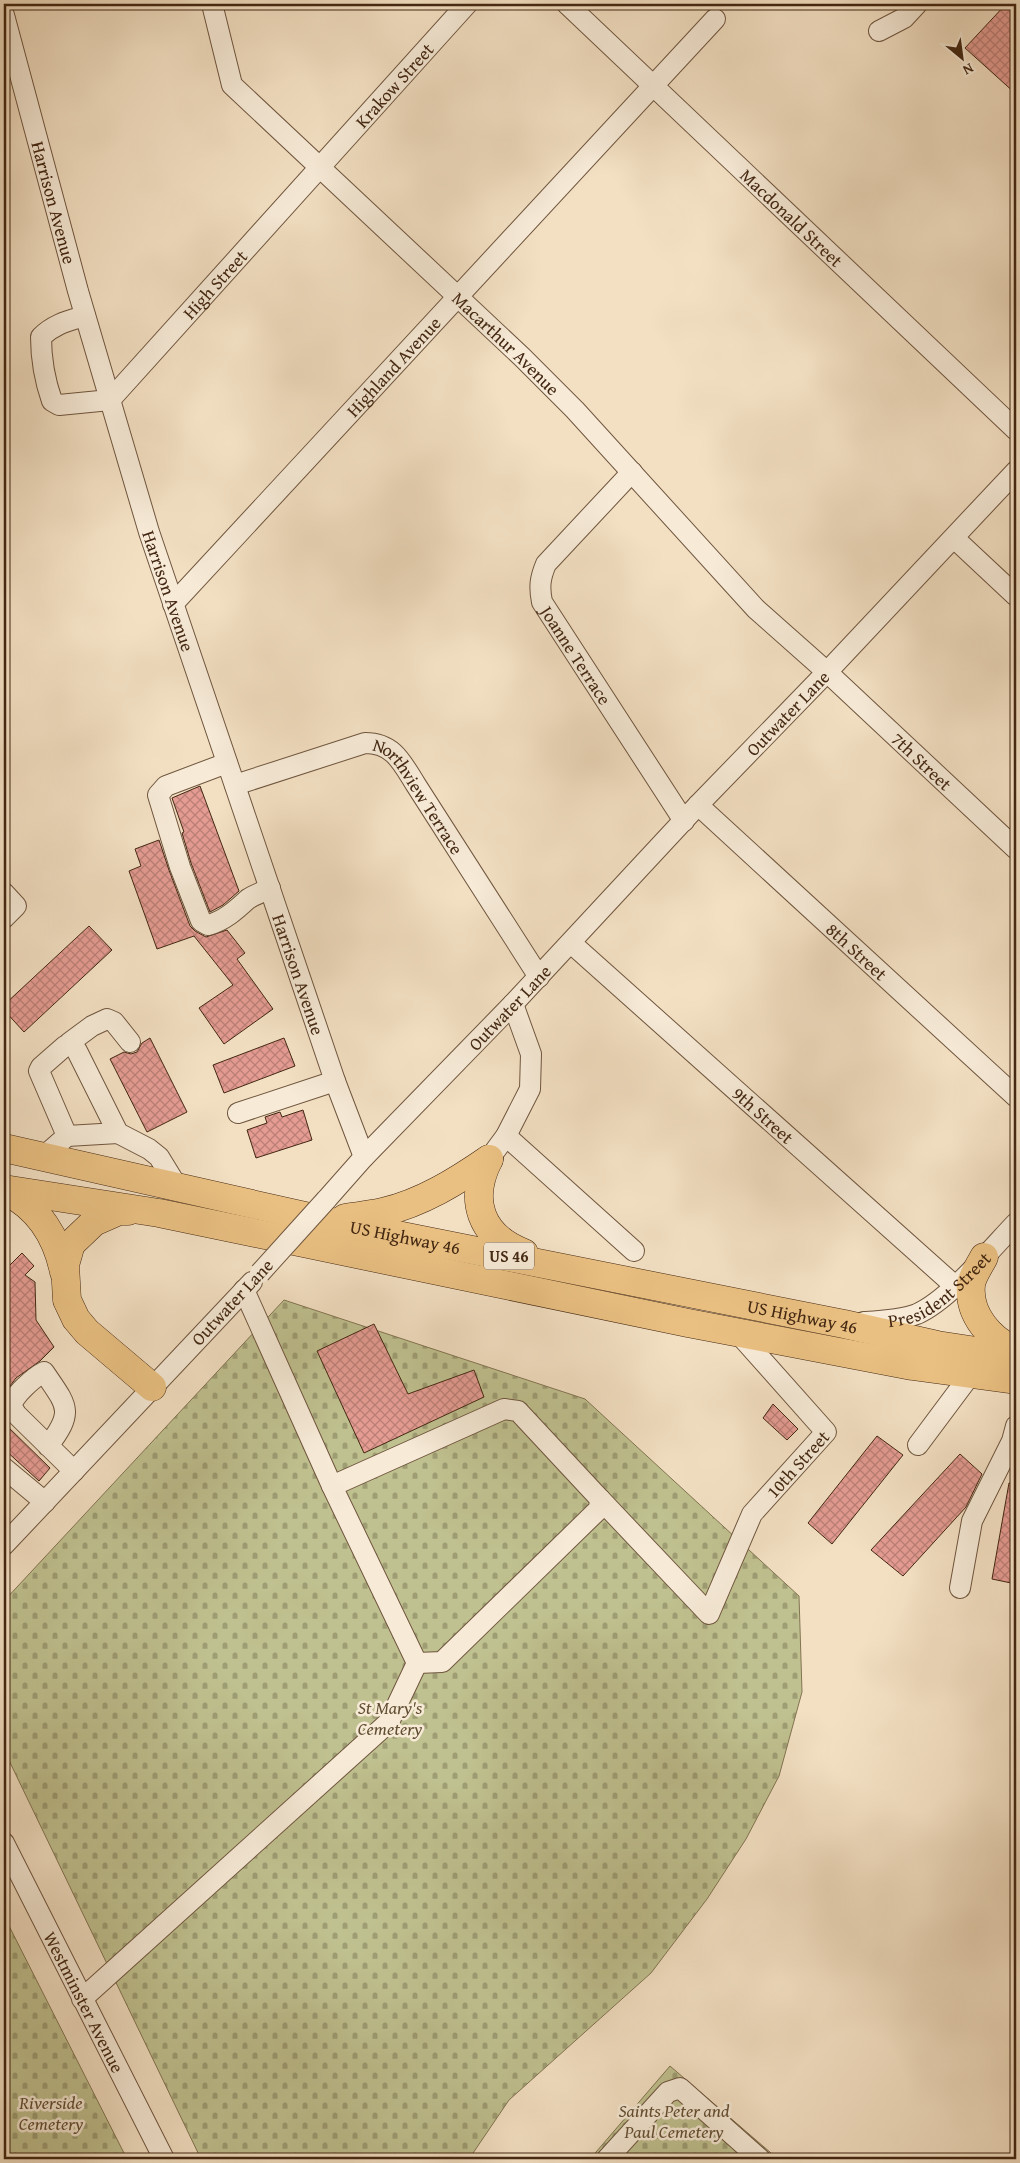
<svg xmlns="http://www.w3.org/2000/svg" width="1020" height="2163" font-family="'Gentium Book Plus',serif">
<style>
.cemetery{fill:url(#cemetery-stones);stroke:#827451}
.building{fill:url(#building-cross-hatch);stroke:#432712}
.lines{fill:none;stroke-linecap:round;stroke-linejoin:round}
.minor-casing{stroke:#6f553e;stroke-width:22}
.highway-casing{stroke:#432712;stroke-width:29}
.minor{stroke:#f7ebd8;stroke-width:20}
.highway{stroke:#eac082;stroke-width:28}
.minor-bridge-casing{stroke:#6f553e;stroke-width:22;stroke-linecap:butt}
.minor-bridge{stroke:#f7ebd8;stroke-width:20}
.labels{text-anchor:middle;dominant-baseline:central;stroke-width:5;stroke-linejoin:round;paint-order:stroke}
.shield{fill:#f7ebd8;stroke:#79624d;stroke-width:1}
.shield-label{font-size:16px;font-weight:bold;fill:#432712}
.street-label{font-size:18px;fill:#432712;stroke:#f7ebd8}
.park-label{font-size:18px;font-style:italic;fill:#624e32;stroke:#f7ebd8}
</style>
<defs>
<pattern id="cemetery-stones" width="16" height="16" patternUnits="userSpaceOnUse" patternTransform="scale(1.25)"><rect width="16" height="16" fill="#c0c190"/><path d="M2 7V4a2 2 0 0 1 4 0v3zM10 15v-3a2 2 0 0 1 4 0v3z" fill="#9e9d74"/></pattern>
<pattern id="building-cross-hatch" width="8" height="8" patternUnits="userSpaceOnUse" patternTransform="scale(1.25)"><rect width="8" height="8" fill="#e59c93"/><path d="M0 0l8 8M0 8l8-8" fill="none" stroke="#bb7f77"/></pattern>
</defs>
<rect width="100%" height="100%" fill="#f3e0c3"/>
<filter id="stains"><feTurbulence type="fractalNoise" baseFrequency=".004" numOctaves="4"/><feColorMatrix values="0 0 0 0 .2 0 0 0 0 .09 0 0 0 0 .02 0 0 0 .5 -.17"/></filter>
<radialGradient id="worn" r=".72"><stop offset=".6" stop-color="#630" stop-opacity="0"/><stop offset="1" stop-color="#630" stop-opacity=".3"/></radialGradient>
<path class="cemetery" d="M284,1300L585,1399L799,1596L802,1692L779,1776L746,1839L707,1899L651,1973L509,2100L469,2159H201L4,1750V1601Z
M4,1916L127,2159H4Z
M670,2066L778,2159H590Z"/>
<path class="building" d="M1006,4H1012L1016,7V94L965,48Z
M200,786L239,891L223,905L210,912L191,863L182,833L184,832L172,798Z
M159,840L169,870L190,926L195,931L206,937L227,930L245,953L237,959L273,1009L224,1044L199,1008L233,985L194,936L157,949L129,871L141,866L135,849Z
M89,926L112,950L24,1032L4,1010V1005Z
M150,1038L187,1112L147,1132L110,1059L124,1052L131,1054L137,1052L142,1043Z
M284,1038L295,1066L224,1093L213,1065Z
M303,1110L312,1140L256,1158L247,1130L267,1123L265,1117L280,1112L282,1117Z
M22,1253L34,1266L25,1275L35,1282L36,1320L54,1347L40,1361L16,1378L4,1394V1271Z
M374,1324L408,1394L474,1370L484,1397L364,1453L317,1351Z
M773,1404L798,1429L787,1440L763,1418Z
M4,1423L50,1468L39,1481L4,1449Z
M877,1436L903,1455L832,1544L808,1523Z
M960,1454L982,1474L966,1507L903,1576L871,1550Z
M1009,1483H1016V1584L992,1579Z"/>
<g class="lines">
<defs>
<g id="minor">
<path id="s1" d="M212,4L232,85L522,357L575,410L756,609L827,672L1016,849"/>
<path id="s2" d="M567,4L1016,430"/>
<path id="s3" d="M4,15L78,291L149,532L335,1081L364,1157"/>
<path d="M879,31L904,18L917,4"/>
<path id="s4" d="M85,316C68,321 54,324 41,337C41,358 45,381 52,401L59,405L110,400L467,4"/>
<path id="s5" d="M632,472L546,564C540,578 539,587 542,602L684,821"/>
<path d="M954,538L1016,596"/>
<path id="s6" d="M173,604L715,19"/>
<path d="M227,763L166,786L158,795L180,867L201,921L208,925C224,921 236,910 248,899C254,895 263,892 270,888"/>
<path id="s7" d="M235,785L365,743C394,743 402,763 416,785L539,977"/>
<path id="s8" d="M698,805L1016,1097"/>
<path d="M4,893L16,906L4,918"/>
<path id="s9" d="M571,943L955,1286"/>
<path d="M69,1043L92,1026L107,1019L114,1022L130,1042"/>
<path d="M238,1113L335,1081"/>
<path d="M67,1136L118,1133"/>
<path d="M506,1136L634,1251"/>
<path d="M43,1157L67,1136L39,1071L41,1067L65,1046L72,1044L77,1051L118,1133L149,1149L159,1157L178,1188"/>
<path d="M489,1159L506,1136L530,1089L531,1054L513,1004"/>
<path id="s10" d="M326,1200L364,1157L513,1004L698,805L827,672L1016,471"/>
<path id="s11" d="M864,1322C881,1321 901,1320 917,1314C949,1300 991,1249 1016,1223"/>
<path d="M918,1445L971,1374"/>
<path d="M48,1446C75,1411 67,1406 44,1372C36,1376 10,1397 12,1407C13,1409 15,1412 16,1414L74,1471"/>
<path d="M4,1468L45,1502"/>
<path d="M332,1486L504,1409L518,1411L600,1499L599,1509L442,1662L417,1663"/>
<path id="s12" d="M600,1499L709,1614L752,1514L826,1432L738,1333"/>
<path d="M4,1545L252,1282"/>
<path d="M960,1588L972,1521L1012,1441L1016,1426"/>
<path id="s13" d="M4,1843L164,2159"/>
<path d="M82,1999L389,1722L417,1663L332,1486L244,1290"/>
<path d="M607,2159L668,2092L680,2088L760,2159"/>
</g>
<g id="highway">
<path id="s14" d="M4,1148L327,1221L844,1324L937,1345L1016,1357"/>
<path d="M489,1159C468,1200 480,1236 524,1253"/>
<path d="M4,1189L159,1213L688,1323L912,1366L1016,1380"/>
<path d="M7,1192C39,1208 57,1238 64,1272"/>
<path d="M128,1211H119L94,1222L71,1244L65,1265L67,1300L76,1319L87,1332L152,1387"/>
<path d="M345,1218C357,1216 370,1215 383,1212C422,1203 457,1181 489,1159"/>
<path d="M984,1257C980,1265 972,1276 971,1285C968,1315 991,1340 1016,1351"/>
</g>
</defs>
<use href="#minor" class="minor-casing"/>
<use href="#highway" class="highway-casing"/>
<use href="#minor" class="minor"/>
<use href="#highway" class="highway"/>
<defs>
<path id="minor-bridge" d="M260,1273L326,1200"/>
</defs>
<use href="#minor-bridge" class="minor-bridge-casing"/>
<use href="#minor-bridge" class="minor-bridge"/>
</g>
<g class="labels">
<rect class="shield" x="484" y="1242.5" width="50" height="27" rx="4"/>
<g class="shield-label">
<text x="509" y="1256">US 46</text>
</g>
<g class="street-label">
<text stroke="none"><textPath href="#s4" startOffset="598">Krakow Street</textPath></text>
<text stroke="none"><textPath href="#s3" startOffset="194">Harrison Avenue</textPath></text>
<text stroke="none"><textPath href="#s2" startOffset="310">Macdonald Street</textPath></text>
<text stroke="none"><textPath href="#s4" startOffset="330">High Street</textPath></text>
<text stroke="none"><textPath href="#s1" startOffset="460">Macarthur Avenue</textPath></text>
<text stroke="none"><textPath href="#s6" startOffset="324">Highland Avenue</textPath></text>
<text stroke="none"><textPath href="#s3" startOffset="599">Harrison Avenue</textPath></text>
<text stroke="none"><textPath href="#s5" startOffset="228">Joanne Terrace</textPath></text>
<text stroke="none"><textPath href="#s10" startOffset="671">Outwater Lane</textPath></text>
<text stroke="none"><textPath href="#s1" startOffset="1050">7th Street</textPath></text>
<text stroke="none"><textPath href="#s7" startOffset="216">Northview Terrace</textPath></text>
<text stroke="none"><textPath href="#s8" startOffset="216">8th Street</textPath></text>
<text stroke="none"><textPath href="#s3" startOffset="1004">Harrison Avenue</textPath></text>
<text stroke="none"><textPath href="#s10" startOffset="266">Outwater Lane</textPath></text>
<text stroke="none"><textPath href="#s9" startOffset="258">9th Street</textPath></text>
<text stroke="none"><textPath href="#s14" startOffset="411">US Highway 46</textPath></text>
<text stroke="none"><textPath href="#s11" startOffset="85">President Street</textPath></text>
<text transform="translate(232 1302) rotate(-47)">Outwater Lane</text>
<text stroke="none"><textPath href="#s14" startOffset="816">US Highway 46</textPath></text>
<text stroke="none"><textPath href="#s12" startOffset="335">10th Street</textPath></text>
<text stroke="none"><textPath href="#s13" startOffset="178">Westminster Avenue</textPath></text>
</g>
<g class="park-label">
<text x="390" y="1707">St Mary's<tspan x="390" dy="21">Cemetery</tspan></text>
<text x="51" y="2102">Riverside<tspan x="51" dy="21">Cemetery</tspan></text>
<text x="674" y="2110">Saints Peter and<tspan x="674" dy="21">Paul Cemetery</tspan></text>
</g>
</g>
<rect width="1020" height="2163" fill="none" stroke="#f3e0c3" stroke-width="20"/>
<rect x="5" y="5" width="1010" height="2153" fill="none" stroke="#432712" stroke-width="2.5"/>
<rect x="10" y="10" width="1000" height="2143" fill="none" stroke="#432712"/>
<g transform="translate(962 58) rotate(151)" stroke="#f7ebd8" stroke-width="4" paint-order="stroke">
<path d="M0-4L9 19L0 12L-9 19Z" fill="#432712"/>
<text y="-8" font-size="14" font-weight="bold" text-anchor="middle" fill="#432712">N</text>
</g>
<rect width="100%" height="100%" filter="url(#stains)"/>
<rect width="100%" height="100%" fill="url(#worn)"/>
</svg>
